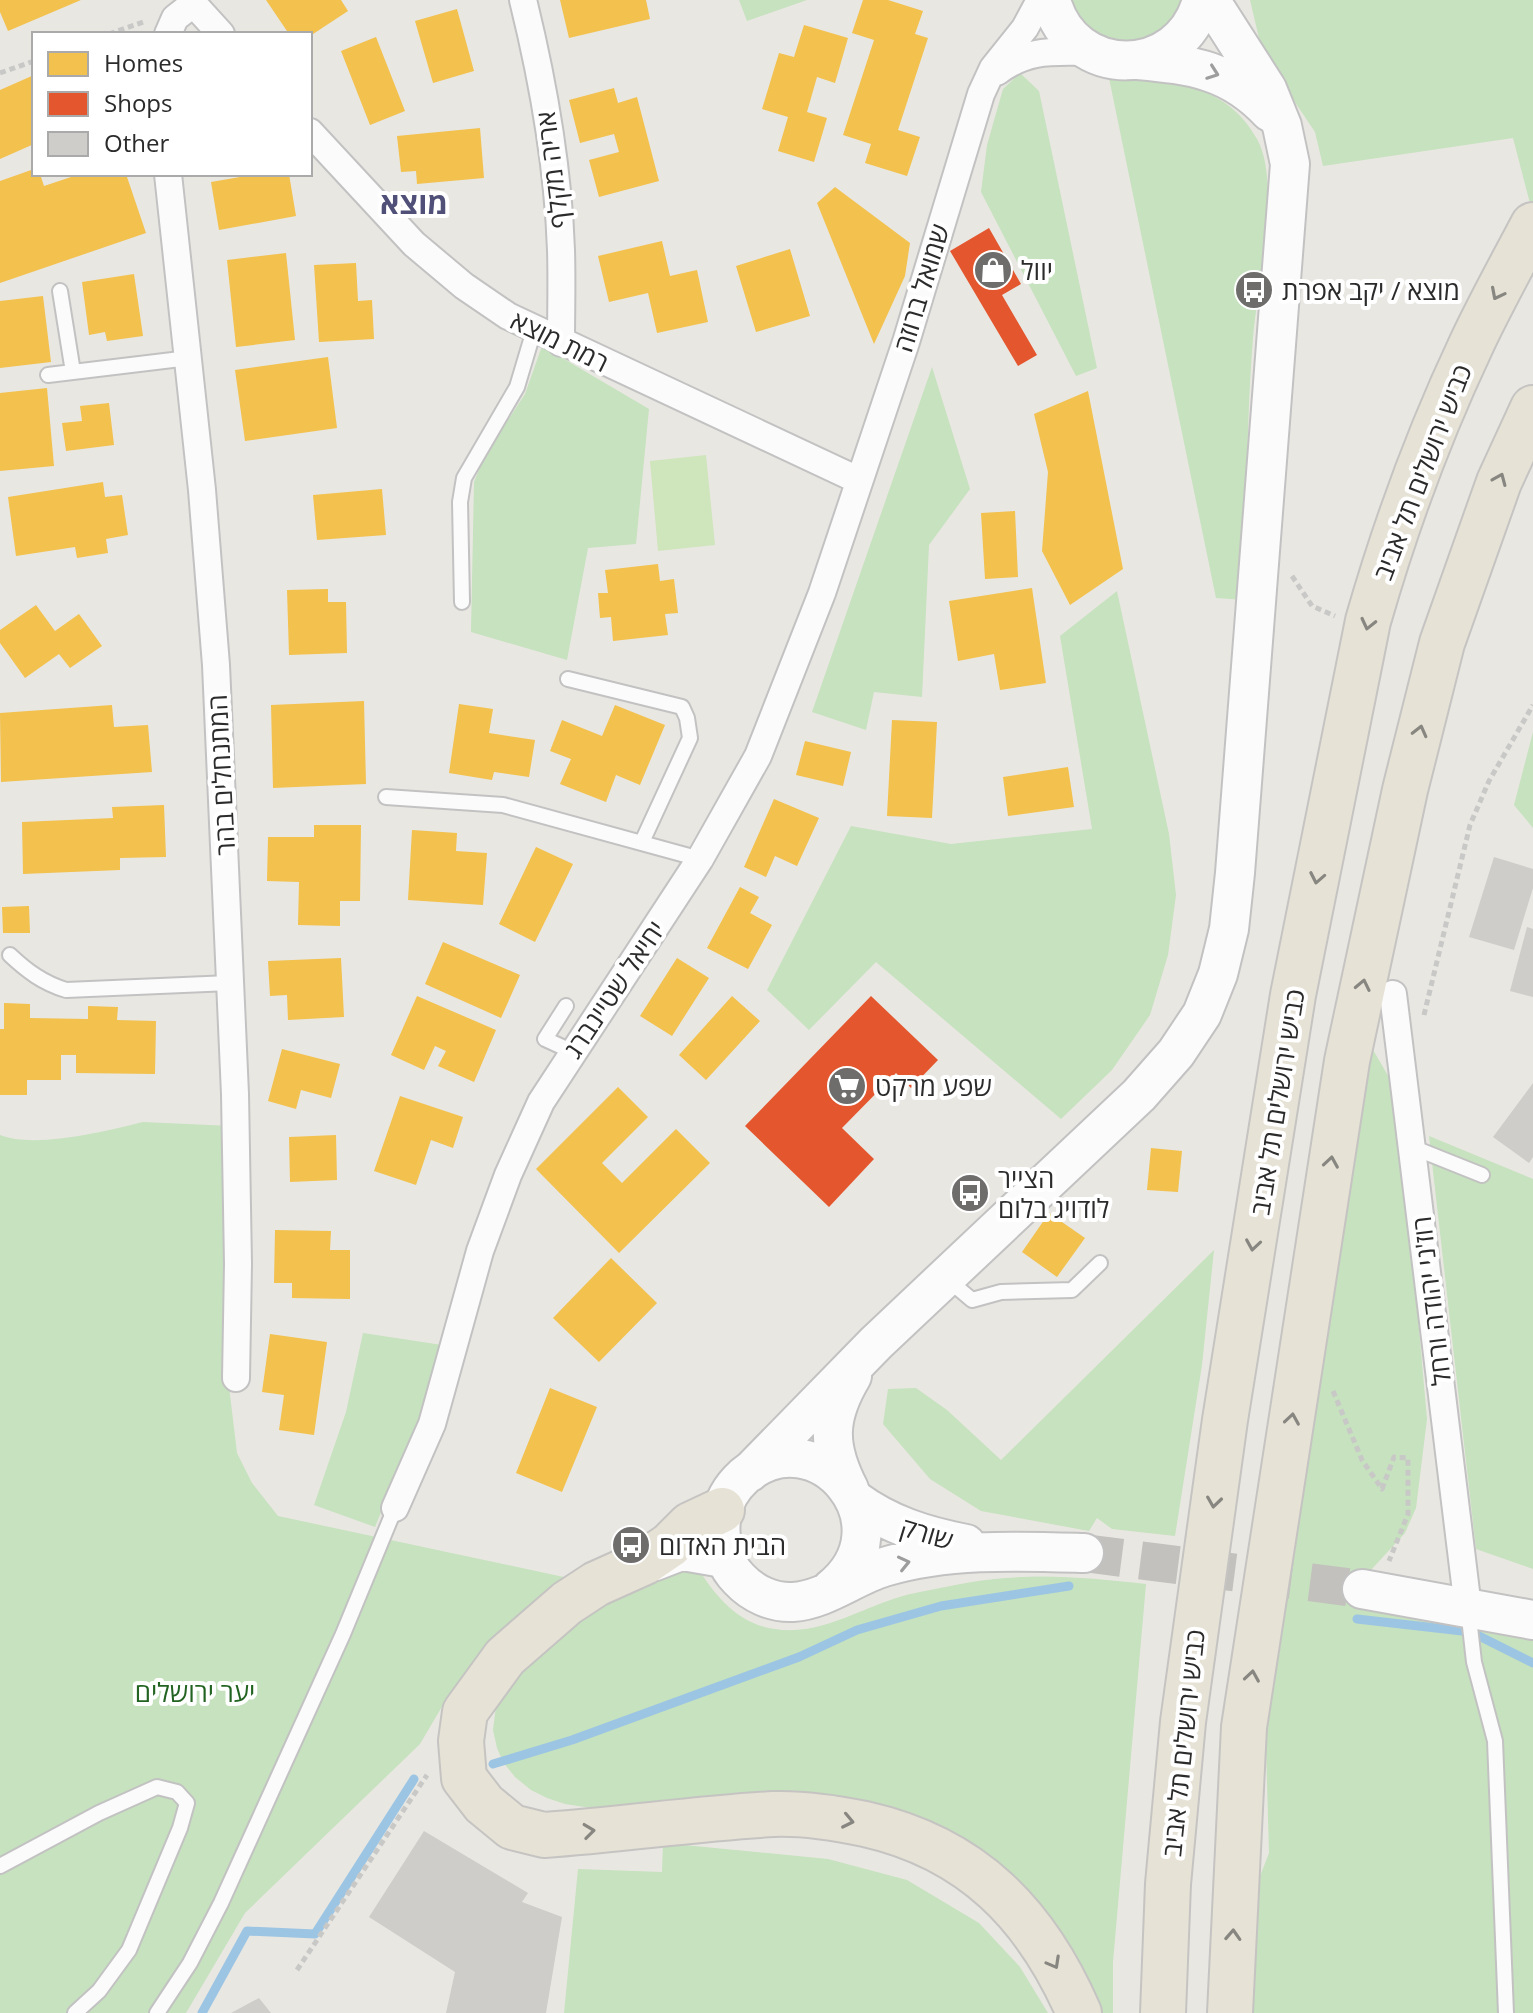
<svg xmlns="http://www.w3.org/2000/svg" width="1533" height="2013" font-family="'Open Sans',Heebo,sans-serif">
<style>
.green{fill:#c6e2be}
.pitch{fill:#cfe5bc}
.homes{fill:#f2c14e}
.shops{fill:#e4572e}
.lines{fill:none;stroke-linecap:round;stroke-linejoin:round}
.stream{stroke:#9cc5e4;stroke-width:9}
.building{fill:#cecdc9}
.secondary-tunnel{stroke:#c3c1bd;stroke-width:38;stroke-dasharray:38 19;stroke-linecap:butt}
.service-casing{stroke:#c3c2c2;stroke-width:18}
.minor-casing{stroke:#c3c2c2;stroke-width:30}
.secondary-casing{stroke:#c3c2c2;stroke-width:42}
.trunk-casing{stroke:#c5c4c2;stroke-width:48}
.path{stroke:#c8c8c7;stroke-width:5;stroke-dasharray:6 4;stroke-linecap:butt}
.service{stroke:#fcfbfb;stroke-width:14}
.minor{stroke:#fcfbfb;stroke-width:26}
.secondary{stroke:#fcfbfb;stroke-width:38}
.trunk{stroke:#e6e2d5;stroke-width:44}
.oneway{stroke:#9e9d9d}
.oneway2{stroke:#888680}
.labels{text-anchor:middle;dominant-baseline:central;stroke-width:8;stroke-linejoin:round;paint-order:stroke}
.street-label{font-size:26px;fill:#2b2b2b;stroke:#fff}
.poi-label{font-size:26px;fill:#2b2b2b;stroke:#fff;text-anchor:start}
.park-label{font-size:26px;fill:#236321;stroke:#fff}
.quarter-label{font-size:30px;font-weight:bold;fill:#4f4f78;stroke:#fff}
</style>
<rect width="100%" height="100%" fill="#e9e7e2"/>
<path class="green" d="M739,0H807L747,21Z
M1068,0H1186L1160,39L1121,48L1082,26Z
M1250,0H1533V215L1513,138L1323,166L1315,132L1272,68L1259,38Z
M1020,73L1039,91L1097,368L1076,376L981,192L987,145L1003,89Z
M1109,78C1167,78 1226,83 1257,139C1282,184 1257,287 1253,338C1246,425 1247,513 1244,600L1216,598Z
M542,346L649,409L636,544L588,548L567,660L471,632L474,482L485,455L525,394Z
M932,367L970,489L929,545L922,697L874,692L866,730L812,712Z
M1117,591L1169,834L1176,895L1168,955L1150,1015L1112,1070L1061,1119L876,962L809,1030L767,990L851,826L951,844L1092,829L1060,636Z
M1533,732V828L1514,805Z
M1369,1043L1390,1079L1401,1126L1427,1419L1416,1508L1405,1533L1371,1570L1365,1580L1533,1633V2013H1252L1257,1884L1269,1853L1265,1712Z
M143,1122L231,1126L227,1370L237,1453L252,1483L278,1516L573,1579L504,1637L450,1693L420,1744L245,1913L186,2013H0V1135C35,1149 106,1131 143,1122Z
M1429,1136L1533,1179V1569L1476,1549Z
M1214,1250L1202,1365L1175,1536L1112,1529L1097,1518L1089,1531L981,1511L930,1479L883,1424L888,1389L916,1388L947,1410L1001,1460Z
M363,1333L442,1345L415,1430L375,1527L314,1505L346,1412Z
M694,1562C713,1593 736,1624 775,1629C824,1637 869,1602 915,1593C945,1587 976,1580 1006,1578C1052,1574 1099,1579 1146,1584L1113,1962V2013H1092L1023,1898L803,1803L591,1808L565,1804L547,1798L531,1790L515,1777L503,1762L497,1748L493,1730L497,1698L570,1619Z
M663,1843L828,1859L907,1880L979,1923L1020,1967L1048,2013H564L578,1869L662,1872Z"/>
<path class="pitch" d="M706,455L715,545L658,551L650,461Z"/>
<path class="homes" d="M0,0H81L8,31L0,12Z
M266,0H341L348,11L310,36L289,34Z
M560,0H646L650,19L569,38Z
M863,0H888L923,11L915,34L928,38L898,130L920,137L907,176L865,163L871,144L843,135L874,40L852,33Z
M457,9L474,71L433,83L415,21Z
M804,25L848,38L835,83L817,77L807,112L827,118L814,162L778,151L788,117L762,109L779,53L794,57Z
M376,37L405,111L370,125L341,51Z
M34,75V144L0,159V90Z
M614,88L618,103L637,97L659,181L599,197L589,160L619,152L614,134L580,143L569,100Z
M480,128L484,178L417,184L416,171L401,172L397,136Z
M34,169V174H40L44,186L80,174H126L146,233L0,283V181Z
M257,174H289L296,216L219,230L211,182Z
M835,187L910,243L905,276L874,344L817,203Z
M662,241L670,276L697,270L708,322L657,333L648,293L609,302L598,256Z
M790,249L810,316L756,332L736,266Z
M286,253L295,340L236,347L227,260Z
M356,263L358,301L372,300L374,339L319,342L314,265Z
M134,274L143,336L107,341L105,332L89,335L82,282Z
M43,296L51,362L0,368V301Z
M328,357L337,428L245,441L235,370Z
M47,388L54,466L0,471V393Z
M1088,391L1123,569L1070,605L1042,551L1048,472L1034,414Z
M109,403L114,445L66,451L62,423L82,421L80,406Z
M103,482L105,497L122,495L128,535L106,539L108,553L77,558L75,547L16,556L8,497Z
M382,489L386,535L317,540L313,495Z
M1015,511L1018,577L985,579L981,513Z
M658,564L660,581L674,579L678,613L665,614L668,635L613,641L611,617L600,618L598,593H608L605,570Z
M1032,588L1046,683L1000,690L994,654L958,661L949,601Z
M328,589V602H346L347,653L289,655L287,590Z
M36,605L55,631L79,614L102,646L70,668L59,654L25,678L0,643V630Z
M364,701L366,784L273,788L271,705Z
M459,704L493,709L489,733L535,740L529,777L494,772L492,780L449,773Z
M112,705L114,727L148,725L152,772L1,782L0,713Z
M615,705L665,725L640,785L616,775L606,802L560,784L571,759L550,751L562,720L602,736Z
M892,720L937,722L932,818L887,816Z
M805,741L851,752L843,786L796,775Z
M1068,767L1074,807L1008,816L1003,777Z
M774,799L819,818L797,866L775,856L766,877L744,867Z
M164,805L166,857L120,858V870L23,874L22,822L113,818L112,807Z
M314,825H361L360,901H340V926L298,925L299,882L267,881L268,837H314Z
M412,830L457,833L456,851L487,853L483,905L408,900Z
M536,847L573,864L535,942L499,924Z
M740,887L759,897L750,913L772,925L748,969L707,948Z
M29,906L30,933H3L2,907Z
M443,942L520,975L501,1018L425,984Z
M341,958L344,1017L288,1020L287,995L270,996L268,961Z
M677,958L709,978L672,1036L640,1016Z
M417,996L496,1030L474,1082L438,1066L446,1051L435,1046L424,1070L391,1055Z
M732,996L760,1021L706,1080L679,1055Z
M4,1003L30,1004V1018L88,1019V1006L118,1007L117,1020L156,1021L155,1074L76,1073V1055H61V1080H27V1095H0V1029H4Z
M282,1049L340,1064L331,1098L301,1090L296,1109L268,1101Z
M618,1087L648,1117L602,1163L622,1183L676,1129L710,1163L619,1253L536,1169Z
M400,1096L463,1117L453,1148L431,1140L416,1185L374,1171Z
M336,1135L337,1180L290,1182L289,1137Z
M1151,1148L1182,1151L1178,1192L1147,1190Z
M1049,1213L1085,1238L1057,1277L1022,1252Z
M275,1230L331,1231L330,1250H350V1299L292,1298V1283H274Z
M611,1258L657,1303L599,1362L553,1318Z
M270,1334L327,1342L314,1435L279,1430L284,1395L262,1392Z
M550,1388L597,1407L562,1492L516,1473Z"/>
<path class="shops" d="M989,228L1021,284L1002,295L1037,355L1018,366L950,251Z
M871,996L938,1060L911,1088L896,1073L842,1128L874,1159L829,1207L745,1126Z"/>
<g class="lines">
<path class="stream" d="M1357,1619L1471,1632L1533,1663
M493,1764L572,1740L799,1657L857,1630L941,1606L1069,1586
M202,2013L247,1931L315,1934L414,1779"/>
</g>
<path class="building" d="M1494,857L1533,869V888L1514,950L1469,937Z
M1527,927L1533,929V997L1510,991Z
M1533,1083V1157L1529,1163L1493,1137Z
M424,1831L528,1893L522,1902L562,1917L546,2013H446L455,1972L369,1917Z
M259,1998L271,2013H231Z"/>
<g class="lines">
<path class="secondary-tunnel" d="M1084,1553L1362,1589"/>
<defs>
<path id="service" d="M60,291L73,372
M48,375L189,358
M462,602L460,502L464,478L517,387L534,330
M568,679L682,707L687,718L690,738L642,842
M386,797L503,805L700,859
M10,955C27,971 43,983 66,990L230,983
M566,1006L545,1039L571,1051
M1412,1147L1482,1175
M946,1278L972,1300L1001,1292L1072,1290L1100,1263
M1468,1609L1474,1662L1495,1741L1506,2013
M0,1866L99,1813L157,1787L177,1792L187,1803L180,1828L129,1950L99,1991L75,2013
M157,2013L190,1963L221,1903L343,1634L395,1508"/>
<path id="minor" d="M190,0L221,34
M523,0C543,81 558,166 561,250C562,281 561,312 561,343
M168,34L175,18L193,4
M997,72C1028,48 1054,52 1091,52
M310,132L414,244L464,286L508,316L858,480
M168,174L202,490L216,665L235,1094L238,1264L236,1378
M1393,994L1468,1608
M395,1508L432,1424L480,1251L508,1175L541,1102L700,859L758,756L822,593L906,342L981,94L993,68L1025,28L1040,0
M656,1567L682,1557L728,1565"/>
<path id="secondary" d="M1051,0C1072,81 1181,80 1202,0
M1138,60C1192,65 1231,70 1270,112
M750,1472L876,1343L1139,1095L1176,1053L1202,1014L1218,974L1229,929L1235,873L1290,164L1282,126L1267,89L1210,0
M849,1489C827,1446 827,1418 852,1376
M855,1500C889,1525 925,1536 966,1544
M831,1589C911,1525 817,1414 744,1476C732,1487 723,1501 721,1518C719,1541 722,1562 739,1579C753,1594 773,1603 793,1602C825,1600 854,1576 884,1567C948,1548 1018,1551 1084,1553
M1362,1589L1533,1620"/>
<path id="trunk" d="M722,1510L690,1525L670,1545L645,1562L596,1584L567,1603L505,1657L465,1712L461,1741L464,1778L484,1804L512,1827L544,1835C621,1830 697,1818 774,1814C805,1813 836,1818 865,1824C972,1848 1036,1914 1079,2013
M1163,2013L1168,1884L1183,1722L1225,1420L1293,995L1368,621C1395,527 1429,434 1471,345C1490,304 1512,265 1533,225
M1230,2013L1244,1727L1347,1061L1405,790L1442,643L1499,482L1533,408"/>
</defs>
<use href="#service" class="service-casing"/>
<use href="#minor" class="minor-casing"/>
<use href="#secondary" class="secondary-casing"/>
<use href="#trunk" class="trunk-casing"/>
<path class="path" d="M109,34L146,21
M0,73L34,61
M1292,576L1312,606L1335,616
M1424,1015L1470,825L1489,781L1533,705
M1333,1391L1362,1460L1382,1489L1394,1457L1408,1458V1514L1389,1561
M297,1970L427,1775"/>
<use href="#service" class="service"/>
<use href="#minor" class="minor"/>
<use href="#secondary" class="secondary"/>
<use href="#trunk" class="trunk"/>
</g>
<defs><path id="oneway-chevron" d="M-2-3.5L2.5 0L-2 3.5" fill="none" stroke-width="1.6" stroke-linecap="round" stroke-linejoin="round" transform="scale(2)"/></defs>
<g class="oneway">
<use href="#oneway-chevron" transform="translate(1213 73) rotate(20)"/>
<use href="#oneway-chevron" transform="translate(904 1563) rotate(-13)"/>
</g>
<g class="oneway2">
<use href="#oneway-chevron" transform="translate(1497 294) rotate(117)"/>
<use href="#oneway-chevron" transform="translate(1500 479) rotate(-67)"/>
<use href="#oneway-chevron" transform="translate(1368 624) rotate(103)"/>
<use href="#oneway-chevron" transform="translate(1420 731) rotate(-76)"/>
<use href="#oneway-chevron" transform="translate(1317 878) rotate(101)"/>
<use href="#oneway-chevron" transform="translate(1363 985) rotate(-78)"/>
<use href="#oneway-chevron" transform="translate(1331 1162) rotate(-81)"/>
<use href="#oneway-chevron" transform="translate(1253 1245) rotate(99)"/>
<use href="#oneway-chevron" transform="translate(1292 1419) rotate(-81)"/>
<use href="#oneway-chevron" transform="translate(1214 1502) rotate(98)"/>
<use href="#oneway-chevron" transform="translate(1252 1676) rotate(-81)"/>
<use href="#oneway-chevron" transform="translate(848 1821) rotate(12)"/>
<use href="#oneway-chevron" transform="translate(589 1831) rotate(-7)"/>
<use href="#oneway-chevron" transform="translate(1233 1935) rotate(-87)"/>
<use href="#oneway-chevron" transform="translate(1054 1963) rotate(61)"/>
</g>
<defs>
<symbol id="shop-disc" viewBox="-11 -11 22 22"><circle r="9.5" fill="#6e6d6b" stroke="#fff"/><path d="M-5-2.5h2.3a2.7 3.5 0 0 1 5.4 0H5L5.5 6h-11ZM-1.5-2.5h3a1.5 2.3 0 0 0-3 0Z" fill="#fff"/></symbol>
<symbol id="bus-disc" viewBox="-11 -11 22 22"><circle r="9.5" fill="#6e6d6b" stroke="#fff"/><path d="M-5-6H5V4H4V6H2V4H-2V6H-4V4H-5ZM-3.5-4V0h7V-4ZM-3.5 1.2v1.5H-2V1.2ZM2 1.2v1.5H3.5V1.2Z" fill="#fff"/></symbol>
<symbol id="supermarket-disc" viewBox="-11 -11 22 22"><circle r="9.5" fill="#6e6d6b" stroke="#fff"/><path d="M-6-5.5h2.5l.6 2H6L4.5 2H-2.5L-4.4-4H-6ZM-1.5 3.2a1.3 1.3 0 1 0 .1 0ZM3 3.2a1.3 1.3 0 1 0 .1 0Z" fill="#fff"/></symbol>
</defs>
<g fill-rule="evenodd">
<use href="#shop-disc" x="971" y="248" width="44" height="44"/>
<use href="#bus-disc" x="1232" y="268" width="44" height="44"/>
<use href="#supermarket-disc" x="825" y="1064" width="44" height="44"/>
<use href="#bus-disc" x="948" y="1171" width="44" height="44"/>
<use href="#bus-disc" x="609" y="1523" width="44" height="44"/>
</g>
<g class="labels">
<g class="street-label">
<text transform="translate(552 170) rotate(-97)">אריה מקלף</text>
<text transform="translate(921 288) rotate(-73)">שמואל ברוזה</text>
<text transform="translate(560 341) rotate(26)">רמת מוצא</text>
<text transform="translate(1422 472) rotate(-69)">כביש ירושלים תל אביב</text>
<text transform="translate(221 775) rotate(-93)">המתנחלים בהר</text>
<text transform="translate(614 989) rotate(-56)">יחיאל שטיינברג</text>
<text transform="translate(1277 1102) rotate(-81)">כביש ירושלים תל אביב</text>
<text transform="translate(1431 1301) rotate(-97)">רוז'ני יהודה ורחל</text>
<text transform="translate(927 1533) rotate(17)">שורק</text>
<text transform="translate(1183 1743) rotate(-84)">כביש ירושלים תל אביב</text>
</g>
<g class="poi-label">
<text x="1021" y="270">יוול</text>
<text x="1282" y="290">מוצא / יקב אפרת</text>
<text x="875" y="1086">שפע מרקט</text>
<text x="998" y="1178">הצייר<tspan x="998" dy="30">לודויג בלום</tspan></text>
<text x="659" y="1545">הבית האדום</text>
</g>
<g class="park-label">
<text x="195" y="1692">יער ירושלים</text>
</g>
<g class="quarter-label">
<text x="414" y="202">מוצא</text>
</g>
</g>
<rect x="32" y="32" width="280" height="144" fill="#ffffff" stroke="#aaaaaa" stroke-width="2"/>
<rect x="48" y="52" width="40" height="24" fill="#f2c14e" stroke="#aaaaaa" stroke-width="2"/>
<text x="104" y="72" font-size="24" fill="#2b2b2b">Homes</text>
<rect x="48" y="92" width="40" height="24" fill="#e4572e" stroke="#aaaaaa" stroke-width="2"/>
<text x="104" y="112" font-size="24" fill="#2b2b2b">Shops</text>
<rect x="48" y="132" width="40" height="24" fill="#cecdc9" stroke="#aaaaaa" stroke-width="2"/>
<text x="104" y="152" font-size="24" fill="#2b2b2b">Other</text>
</svg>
